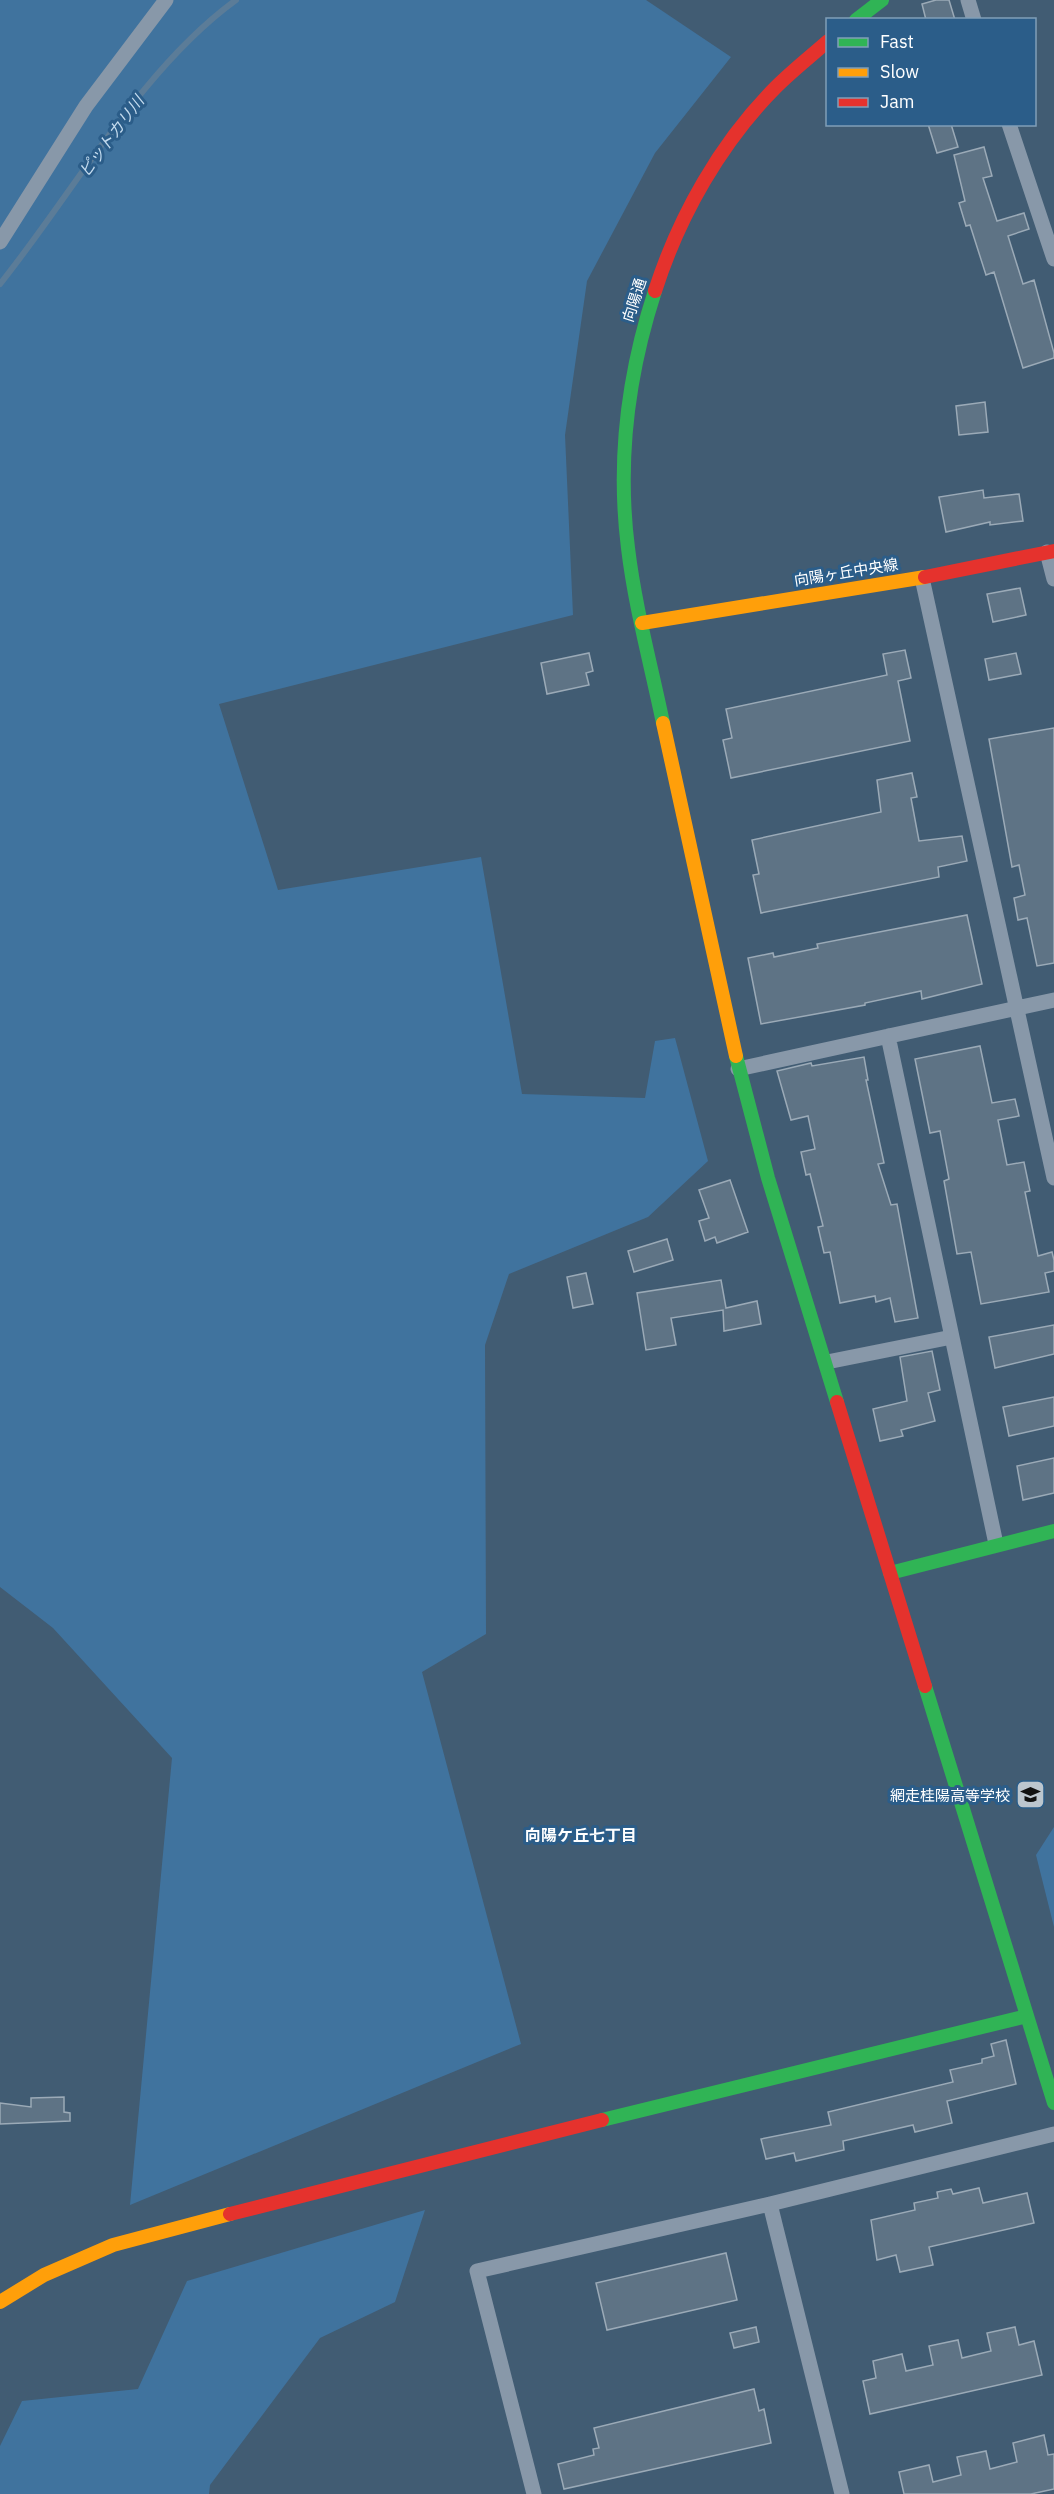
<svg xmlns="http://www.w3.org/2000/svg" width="1054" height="2494" font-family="'IBM Plex Sans','Noto Sans JP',sans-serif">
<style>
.green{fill:#40739e}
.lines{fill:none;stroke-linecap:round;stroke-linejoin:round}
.stream{stroke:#5b7c98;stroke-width:6}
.building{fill:#5e7385;stroke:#9baab7;stroke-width:1.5}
.street{stroke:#8898a9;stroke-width:15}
.fast{stroke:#30b455;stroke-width:14}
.slow{stroke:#ff9f0a;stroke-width:14}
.jam{stroke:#e5322d;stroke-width:14}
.labels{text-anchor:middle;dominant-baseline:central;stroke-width:6;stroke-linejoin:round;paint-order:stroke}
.street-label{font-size:15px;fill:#fff;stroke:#2b5d89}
.poi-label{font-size:15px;fill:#fff;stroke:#2b5d89;text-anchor:end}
.water-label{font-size:16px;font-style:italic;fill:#c5dcef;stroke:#2b5d89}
.neighbourhood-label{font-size:16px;font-weight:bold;fill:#fff;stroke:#2b5d89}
</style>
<rect width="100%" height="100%" fill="#415c73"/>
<path class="green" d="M0,0H646L731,57L655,153L587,281L565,435L573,615L219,704L278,890L481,857L522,1094L645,1098L655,1041L675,1038L708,1161L648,1217L509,1274L485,1345L486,1634L422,1672L521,2044L130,2205L172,1758L53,1628L0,1587Z
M1054,1827V1927L1036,1855Z
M425,2210L395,2302L320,2338L210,2485L209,2494H0V2446L22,2401L138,2389L187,2281Z"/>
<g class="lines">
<path class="stream" d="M0,284C73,193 142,68 236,0"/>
</g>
<path class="building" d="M936,0H949L955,20H926L922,4Z
M928,124H951L958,147L937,153Z
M984,147L992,176L983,178L997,221L1024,213L1029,229L1008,236L1023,284L1034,280L1054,353V358L1023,368L994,272L986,275L970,225L966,226L959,203L965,201L954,155Z
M985,402L988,432L959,435L956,406Z
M983,490L984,498L1019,494L1023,521L990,525V522L946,532L939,497Z
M1020,588L1026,615L993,622L987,594Z
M905,650L911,678L898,681L910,741L731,778L723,740L732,738L726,709L887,675L883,654Z
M589,653L593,671L586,673L589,685L547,694L541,663Z
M1016,653L1021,674L989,680L985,659Z
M1054,728V963L1037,966L1027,918L1018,920L1014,898L1025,895L1019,865L1012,867L989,739Z
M912,773L917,797L911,798L919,841L962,836L967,861L938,867L939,877L761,913L753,875L759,874L752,840L881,812L877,780Z
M967,915L982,984L922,999L921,991L865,1003V1005L761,1024L748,958L773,953L774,957L818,948L817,944Z
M980,1046L992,1103L1015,1099L1019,1116L998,1120L1007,1165L1024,1162L1030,1191L1025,1192L1038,1256L1052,1252L1054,1260V1271L1045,1273L1049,1292L981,1304L971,1252L957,1254L944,1181L949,1179L940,1131L930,1133L915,1059Z
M864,1057L868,1080H866L884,1163L878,1164L891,1205L897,1204L918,1318L895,1322L890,1298L876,1302L875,1296L840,1303L830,1252L824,1253L818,1227L823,1226L810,1174L806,1175L801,1152L815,1149L808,1116L791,1120L777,1071L811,1063L812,1066Z
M730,1180L748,1232L717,1243L715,1237L705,1241L699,1221L709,1218L699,1190Z
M667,1239L673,1260L634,1272L628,1251Z
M586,1273L593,1304L573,1308L567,1277Z
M721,1280L726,1308L757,1301L761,1324L724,1331L723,1310L671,1318L676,1345L646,1350L637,1293Z
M1054,1325V1354L995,1368L989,1337Z
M932,1351L940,1390L928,1393L935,1421L901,1430L903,1436L880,1441L873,1409L907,1401L900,1357Z
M1054,1397V1426L1009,1436L1003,1407Z
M1054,1458V1493L1023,1500L1017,1466Z
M1006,2040L1016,2084L947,2101L952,2123L915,2132L913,2125L843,2141L844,2150L796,2161L794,2153L766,2159L761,2139L831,2125L828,2112L953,2082L950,2070L982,2063V2059L994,2056L991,2044Z
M64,2097V2112L70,2113V2121L0,2124V2103L31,2107V2098Z
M979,2188L983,2203L1027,2193L1034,2223L929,2247L933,2265L900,2272L896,2255L877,2260L871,2220L915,2210L914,2203L938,2198L937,2192L951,2189L953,2194Z
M726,2253L737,2300L607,2330L596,2283Z
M756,2327L759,2342L734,2348L730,2333Z
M1015,2327L1019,2345L1034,2341L1042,2375L870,2414L863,2381L876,2378L873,2361L902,2354L906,2371L933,2365L929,2346L958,2340L962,2358L991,2351L987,2333Z
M754,2389L759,2411L764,2409L771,2443L564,2489L558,2464L594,2455L593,2449L599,2448L594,2428Z
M1044,2435L1048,2455L1054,2454V2489L1031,2494H904L899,2472L929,2465L933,2482L961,2475L957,2457L986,2451L990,2469L1017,2462L1013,2443Z"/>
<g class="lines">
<path class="street" d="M968,0L974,20
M1009,124L1054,259
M0,242L86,106L166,0
M1047,552L1054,579
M922,578L1054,1178
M888,1036L996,1544
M738,1069L1054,1000
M827,1362L952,1337
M770,2204L842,2494
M534,2494L477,2271L770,2204L1054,2134"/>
<path class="fast" d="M856,20L882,0
M655,291C628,374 617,461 628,548C635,607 651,665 663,723
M736,1056L768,1178L837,1402
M890,1573L1054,1531
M925,1686L1054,2103
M602,2120L1027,2016"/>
<path class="slow" d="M642,623L925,577
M663,723L736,1056
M0,2302L44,2275L113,2245L230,2214"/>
<path class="jam" d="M655,291C679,216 721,142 776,87C792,71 811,56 828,41
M925,577L1054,551
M837,1402L925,1686
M230,2214L602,2120"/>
</g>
<defs>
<symbol id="school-square" viewBox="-11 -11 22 22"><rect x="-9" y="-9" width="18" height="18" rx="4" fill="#bcc6ce" stroke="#2b5d89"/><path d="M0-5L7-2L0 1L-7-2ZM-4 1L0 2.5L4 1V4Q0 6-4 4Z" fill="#111"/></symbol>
</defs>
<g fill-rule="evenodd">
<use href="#school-square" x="1014" y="1778" width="33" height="33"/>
</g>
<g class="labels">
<g class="street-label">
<text transform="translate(634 300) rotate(-72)">向陽通</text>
<text transform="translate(846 572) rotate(-9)">向陽ヶ丘中央線</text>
</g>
<g class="poi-label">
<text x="1010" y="1795">網走桂陽高等学校</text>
</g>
<g class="water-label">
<text transform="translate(111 136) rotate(-53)">ピットカリ川</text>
</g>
<g class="neighbourhood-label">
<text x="581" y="1835">向陽ケ丘七丁目</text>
</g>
</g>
<rect x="826" y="18" width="210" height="108" fill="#2b5d89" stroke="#809eb8" stroke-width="1.5"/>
<rect x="838" y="38" width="30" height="9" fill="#30b455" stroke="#809eb8" stroke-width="1.5"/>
<text x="880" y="48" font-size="18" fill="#ffffff">Fast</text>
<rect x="838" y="68" width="30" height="9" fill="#ff9f0a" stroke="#809eb8" stroke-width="1.5"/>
<text x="880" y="78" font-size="18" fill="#ffffff">Slow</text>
<rect x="838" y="98" width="30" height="9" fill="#e5322d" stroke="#809eb8" stroke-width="1.5"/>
<text x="880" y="108" font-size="18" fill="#ffffff">Jam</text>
</svg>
